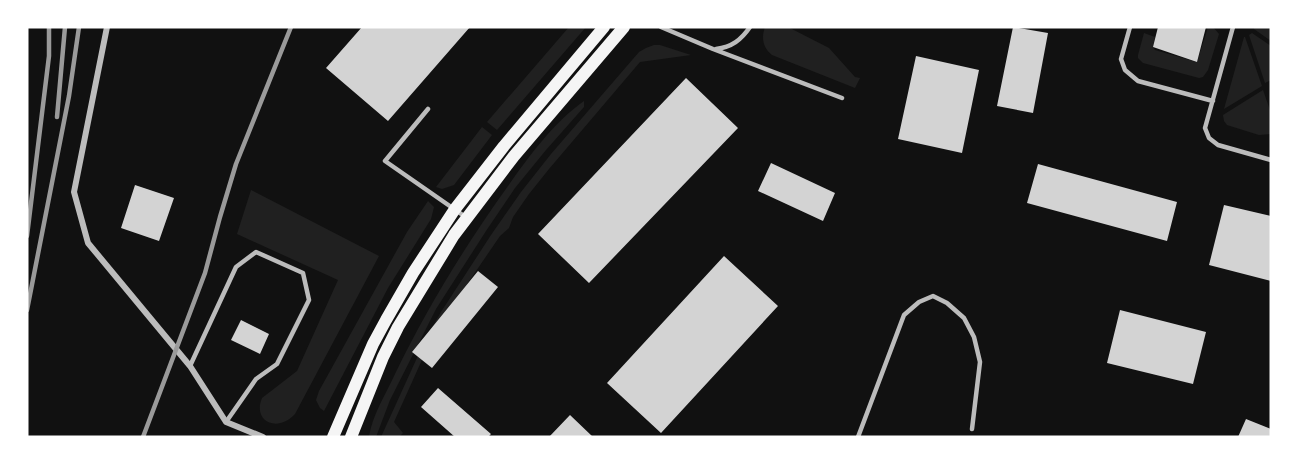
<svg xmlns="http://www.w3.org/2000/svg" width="1298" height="464" font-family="'Sofia Sans Condensed',sans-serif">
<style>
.green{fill:#202020}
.building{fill:#d3d3d3}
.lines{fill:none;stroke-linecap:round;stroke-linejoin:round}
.service{stroke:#bcbcbc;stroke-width:4.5}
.minor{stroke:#bcbcbc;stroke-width:6}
.secondary{stroke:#f5f5f5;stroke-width:12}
.rail{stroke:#9a9a9a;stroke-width:4.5}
</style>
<rect width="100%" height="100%" fill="#111"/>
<path class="green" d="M569,27H586L497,130L487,122Z
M765,27H788L829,48L855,77L860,78L855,88L772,55C763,48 761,38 765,27Z
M1208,27H1213L1219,34L1208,70L1203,77L1199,78L1143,63L1138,58V55L1144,33L1155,37L1153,47L1155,50L1197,62Z
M1254,27H1271V41L1254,29Z
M1252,33L1271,46V80L1265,83L1249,35Z
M1244,37H1245L1262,86L1224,109Z
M654,45H660L691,55L640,62L549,169L529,194L513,217L509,228L500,236L435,331L394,422L403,433L399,437H381L426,338L441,312L491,235L521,192L551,154L639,52L646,48Z
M1263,90L1271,113V134L1259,135L1227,125L1224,121L1223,115Z
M584,101V107L546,150L515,188L486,231L436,309L390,400L376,437H369C372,415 386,394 395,374C427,308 465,246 508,186C530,155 553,123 584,101Z
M482,127L492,135L454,185L442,189L436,187Z
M251,190L379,256L295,414C278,433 252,422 262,398L297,371L338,280L237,234Z
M428,201L434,207L431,219L388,288L324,411L320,408L316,400L319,391L407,232Z"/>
<path class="building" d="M362,27H470L388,121L326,68Z
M1013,27L1048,33L1033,113L997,106Z
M1158,27H1206L1197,62L1153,47Z
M916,56L979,70L962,153L898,139Z
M686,78L738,128L589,283L538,234Z
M771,163L835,193L823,221L758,191Z
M1038,164L1177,202L1167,241L1027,203Z
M135,185L174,198L159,241L121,228Z
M1224,205L1271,216V281L1209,265Z
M724,256L778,306L661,433L607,383Z
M478,271L498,287L432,368L412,352Z
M1120,310L1206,332L1193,384L1107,363Z
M241,320L269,334L260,354L231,340Z
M438,388L491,434L488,437H455L421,407Z
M570,415L593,437H549Z
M1246,419L1271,429V437H1238Z"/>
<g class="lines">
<path class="service" d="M661,27L713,49L842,98
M1130,27L1121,59L1125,70L1138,81L1213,101
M1233,27L1205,128L1209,138L1218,145L1271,160
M716,49C732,47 741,40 750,27
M428,109L385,161L467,218
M190,366L236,267L256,252L303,273L309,300L277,364L256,379L226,422
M858,437L904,315L919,302L933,296L947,303L964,318L974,337L980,362L972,429"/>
<path class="minor" d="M107,27L74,192L88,243L190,366L226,422L263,437"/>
<path class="secondary" d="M333,437L373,344L386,320L413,273L455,209L504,146L604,27
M351,437L383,357L398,327L454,235L514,156L624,27"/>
<path class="rail" d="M57,117L65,27
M27,236L49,56V27
M27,310L69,96L79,27
M143,437L205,273L220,217L236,164L291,27"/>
</g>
<rect width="1298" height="464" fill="none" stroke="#ffffff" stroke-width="57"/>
</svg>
